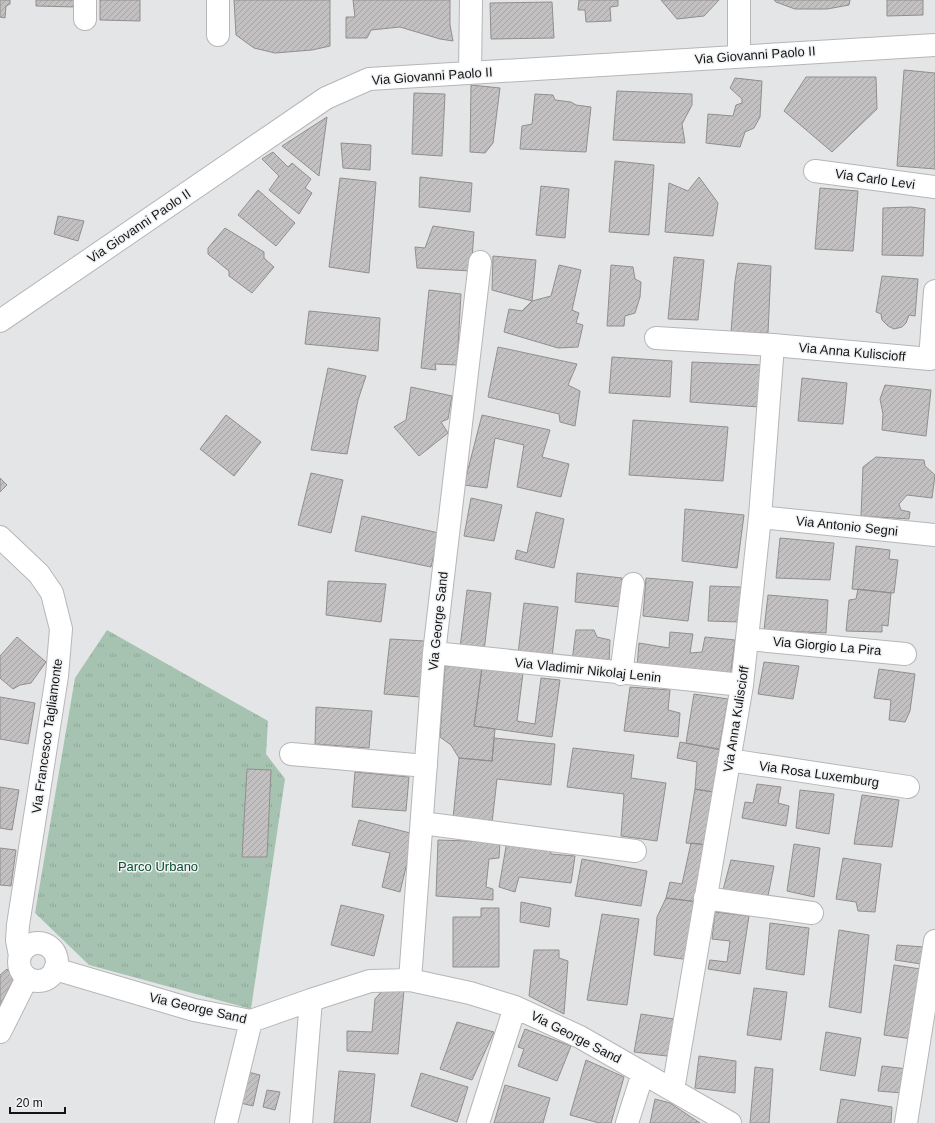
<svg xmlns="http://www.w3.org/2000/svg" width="935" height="1123" font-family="Helvetica,sans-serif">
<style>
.grass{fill:url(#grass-tufts)}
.building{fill:url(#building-hatch);stroke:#918f8e}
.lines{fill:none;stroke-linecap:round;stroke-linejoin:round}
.minor-casing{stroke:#b6b6b8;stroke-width:24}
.minor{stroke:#fff;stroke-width:22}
.labels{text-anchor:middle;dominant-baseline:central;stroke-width:3;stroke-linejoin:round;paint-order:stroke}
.street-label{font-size:13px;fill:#131414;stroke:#f1f2f4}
.park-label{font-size:13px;fill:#0b4d2f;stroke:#f1f2f4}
</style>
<defs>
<pattern id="grass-tufts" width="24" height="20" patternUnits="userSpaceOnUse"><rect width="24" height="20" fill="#a6c3b1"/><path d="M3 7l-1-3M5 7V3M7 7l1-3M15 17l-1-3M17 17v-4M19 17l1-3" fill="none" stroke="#8ea797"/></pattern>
<pattern id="building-hatch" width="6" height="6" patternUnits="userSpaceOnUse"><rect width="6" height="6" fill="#c2c0c0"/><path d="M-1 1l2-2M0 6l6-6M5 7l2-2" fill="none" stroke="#a6a4a4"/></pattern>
</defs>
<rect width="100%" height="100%" fill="#e4e5e6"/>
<path class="grass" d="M107,630L268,721L266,754L285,779L251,1009L89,965L35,913L75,678Z"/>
<path class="building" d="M0,0H10V4L6,6L5,18L0,17Z
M36,0H76V7L36,6Z
M100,0H140V21L100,20Z
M234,0H330V46L312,50L275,53L254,48L236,35Z
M353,0H450V25L453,41L440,39L400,27L371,30L367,38H346V17H355Z
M579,0H618V6L610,7L611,21L586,22L585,10H578Z
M661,0H719L704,16L677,19Z
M774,0H850L849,5L827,9H795L776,2Z
M887,0H923V15L887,16Z
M552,2L554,38L491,39L490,3Z
M904,70L935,73V169L897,166Z
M806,77H876L877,109L832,152L784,111Z
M735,78L762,81L760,117L754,128L745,132L740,147L706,143L708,114L733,116L736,105L742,103V99L730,88Z
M471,85L500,88L493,143L485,153L470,152Z
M617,91L692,94V105L682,124L685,143L613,140Z
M414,93L445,94L442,156L412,154Z
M535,94L553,95L555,100L571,102L576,105L591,107L586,152L520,149L522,126L532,124Z
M327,117L319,176L282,146Z
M341,143L371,145L370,170L343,168Z
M273,152L288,167L292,163L311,179L305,188L312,193L299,214L269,190L279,176L262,159Z
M615,161L654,165L649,235L609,232Z
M420,177L472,183L470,212L419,207Z
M699,177L718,203L713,236L665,232L669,183L688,191Z
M340,178L376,182L369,273L329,267Z
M541,186L569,189L565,238L536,235Z
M820,188L858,191L853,251L815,249Z
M258,190L295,223L276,246L238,215Z
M911,207L925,209L923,256L882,255L883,208Z
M58,216L84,221L78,241L54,234Z
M433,226L474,232L471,271L417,268L415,247L425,248Z
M225,228L264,252V258L274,267L252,293L229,276V271L208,254V248Z
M493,256L536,260L532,301L492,290Z
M674,257L704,260L698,320L668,319Z
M738,263L771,266L768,333L731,332L735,281Z
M559,265L581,270L572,310L579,313L576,323L583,325L578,347L558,348L504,332L509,309L522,311L532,301L551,296Z
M611,265L633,267L635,279L641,282L640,297L635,313L625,316L624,326H607Z
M882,276L918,279L915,316L909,315L906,323L902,327L894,329L888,326L882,320L881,314L876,312Z
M429,290L461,294L457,365L435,364L436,370L421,368Z
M309,311L380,318L378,351L305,344Z
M498,347L577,364L568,385L580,391L575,426L560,422L559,414L488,397Z
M612,357L672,361L670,397L609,393Z
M692,362L762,365L759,407L690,402Z
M328,368L366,376L358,400L347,454L311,450Z
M802,378L847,383L843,424L798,421Z
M885,385L931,390L926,436L882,430L883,414L880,399Z
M411,387L452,396L448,419L441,422L448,433L419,456L394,427L406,420Z
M226,415L261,442L234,476L200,449Z
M482,415L550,430L542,457L569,464L561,497L517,487L524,445L495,438L487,488L464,485Z
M633,420L728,427L723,481L629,475Z
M876,457L924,460L925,466L935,475L932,498L907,495L899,504L901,510L910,512L909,519L861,516L863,467Z
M311,473L343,480L331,533L298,525Z
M0,478L7,485L0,492Z
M471,498L502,505L494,541L464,536Z
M685,509L744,515L737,568L682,561Z
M536,512L564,519L554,568L515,559L517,550L527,553Z
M362,516L439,533L431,567L355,551Z
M780,538L834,543L830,580L776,578Z
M856,546L890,550L889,559L898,560L894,593L852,589Z
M577,573L622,578L620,607L575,602Z
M646,578L693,582L688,621L643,616Z
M328,581L386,584L381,622L326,615Z
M710,586L741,587L740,622L708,621Z
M858,589L891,593L888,626L882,625V632L846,631L849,600L856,599Z
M467,590L491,593L484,651L460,648Z
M768,595L828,600L826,633L764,630Z
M524,603L558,607L552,657L518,654Z
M576,630H594L597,637L610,640L609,663L572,661Z
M670,632L693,634L690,653L702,652L705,637L735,640L730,678L637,668L639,643L669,648Z
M17,637L46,662L31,683L20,685L13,689L0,678V656Z
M390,639L425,641L420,697L384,694Z
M764,662L799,666L793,699L758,694Z
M445,666L482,668L474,726L495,729L492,761L459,758L451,745L440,737Z
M482,668L523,673L517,721L535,724L541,678L560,680L552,737L474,726Z
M879,669L915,674L910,711L905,722L889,720L891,700L874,698Z
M630,687L670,690L668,710L680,713L678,737L624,731Z
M694,694L728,699L719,749L686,743Z
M0,697L35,703L28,744L0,739Z
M316,707L372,711L369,748L315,744Z
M494,738L555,744L551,785L497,779L492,823L453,819L459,758L492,761Z
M680,742L726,751L719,793L695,789L697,762L677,758Z
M573,748L634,755L631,778L666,783L657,841L621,836L624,794L567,787Z
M247,769L271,770L267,857H242Z
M355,772L409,777L406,811L352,807Z
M757,784L781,787L778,803L789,806L786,826L742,818L745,802L753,803Z
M0,787L19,790L12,830L0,828Z
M695,789L719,793L709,845L686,843Z
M800,790L834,794L829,834L796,828Z
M862,795L899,800L892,847L854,844Z
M359,820L414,834L400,892L382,887L390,853L352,845Z
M438,840L500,842L499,858L489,859L486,887L493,889V900L436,896Z
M507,841L550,848L551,854L575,856L571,883L519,877L515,892L499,887Z
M691,843L709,845L698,902L666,898L670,882L682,884Z
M794,844L820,848L814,897L787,891Z
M0,848L16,850L11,886L0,885Z
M843,858L881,864L875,912L858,911L856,902L836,899Z
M582,859L647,871L641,906L575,896Z
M731,860L774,866L768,896L723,890Z
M666,898L698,902L690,960L654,955L657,917Z
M521,902L551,908L549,927L520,922Z
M341,905L384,915L374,956L331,945Z
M481,908H499V967H453V917H481Z
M715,912L749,916L740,974L708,969L710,960L727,962L730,941L712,939Z
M602,914L639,919L627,1005L587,1000Z
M770,923L809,928L804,975L766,969Z
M839,930L869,935L861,1013L829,1007Z
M897,945L924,947L921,964L895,960Z
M534,950H559V958L568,961L564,1014L529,996Z
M894,965L927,970L919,1040L884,1035Z
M7,969L14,978L0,1006V975Z
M754,988L787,992L781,1040L747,1035Z
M404,990L398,1054L347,1051V1031L372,1032L375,999L382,991Z
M641,1014L681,1020L675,1057L634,1052Z
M457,1022L494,1032L472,1080L440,1069Z
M525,1029L571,1046L557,1081L518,1066L524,1049L518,1047Z
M826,1032L861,1038L855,1076L820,1070Z
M699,1056L736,1061L735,1093L695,1088Z
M586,1060L624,1077L611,1123H599L570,1115Z
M882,1066L908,1069L902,1093L878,1091Z
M755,1067L773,1069L769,1123H750Z
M244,1071L260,1075L253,1106L236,1102Z
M339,1071L375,1074L370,1123H334Z
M421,1073L468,1087L457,1122L411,1106Z
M505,1085L550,1098L543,1123H494Z
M267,1090L280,1092L275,1110L263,1107Z
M655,1099L670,1103L700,1123H650Z
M841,1099L892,1107L891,1123H837Z"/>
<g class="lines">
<defs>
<path id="minor" d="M85,19V0
M218,35V0
M739,56V0
M470,73L471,0
M815,171L935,187
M0,321L326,98L369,79L935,45
M656,338L773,345
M760,517L935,535
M0,537L39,574L52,593L61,629L57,676L18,925L17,940L20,956
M748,639L905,654
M434,653L742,685
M621,674L633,584
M291,754L426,766
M729,760L908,787
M422,823L635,851
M705,898L812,913
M19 962a19 19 0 1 1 38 0a19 19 0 1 1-38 0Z
M55,969L194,1010L251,1021L311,1000L370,981L410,980L470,993L515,1007L580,1037L730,1123
M410,980L434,653L480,262
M0,1032L27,978
M673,1090L742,685L760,517L773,345L930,359L935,291
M226,1123L251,1021
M301,1123L311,1000
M478,1123L515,1007
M627,1123L643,1073
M906,1123L935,941"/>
</defs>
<use href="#minor" class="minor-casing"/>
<use href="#minor" class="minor"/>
</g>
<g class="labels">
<g class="street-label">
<text transform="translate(755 55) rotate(-4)">Via Giovanni Paolo II</text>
<text transform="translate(432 76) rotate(-4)">Via Giovanni Paolo II</text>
<text transform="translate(875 179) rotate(8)">Via Carlo Levi</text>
<text transform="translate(139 226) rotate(-34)">Via Giovanni Paolo II</text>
<text transform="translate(852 352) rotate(5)">Via Anna Kuliscioff</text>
<text transform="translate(847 526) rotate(6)">Via Antonio Segni</text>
<text transform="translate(438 621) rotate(-84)">Via George Sand</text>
<text transform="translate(827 646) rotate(5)">Via Giorgio La Pira</text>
<text transform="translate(588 670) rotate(6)">Via Vladimir Nikolaj Lenin</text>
<text transform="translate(736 719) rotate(-81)">Via Anna Kuliscioff</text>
<text transform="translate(47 736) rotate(-82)">Via Francesco Tagliamonte</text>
<text transform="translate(819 774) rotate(8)">Via Rosa Luxemburg</text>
<text transform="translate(198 1008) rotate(13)">Via George Sand</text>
<text transform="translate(576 1037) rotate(27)">Via George Sand</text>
</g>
<g class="park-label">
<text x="158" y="866">Parco Urbano</text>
</g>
</g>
<path d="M10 1107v6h55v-6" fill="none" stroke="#131414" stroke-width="2"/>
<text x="16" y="1107" font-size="12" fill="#131414" stroke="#f1f2f4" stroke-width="3" paint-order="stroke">20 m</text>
</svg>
